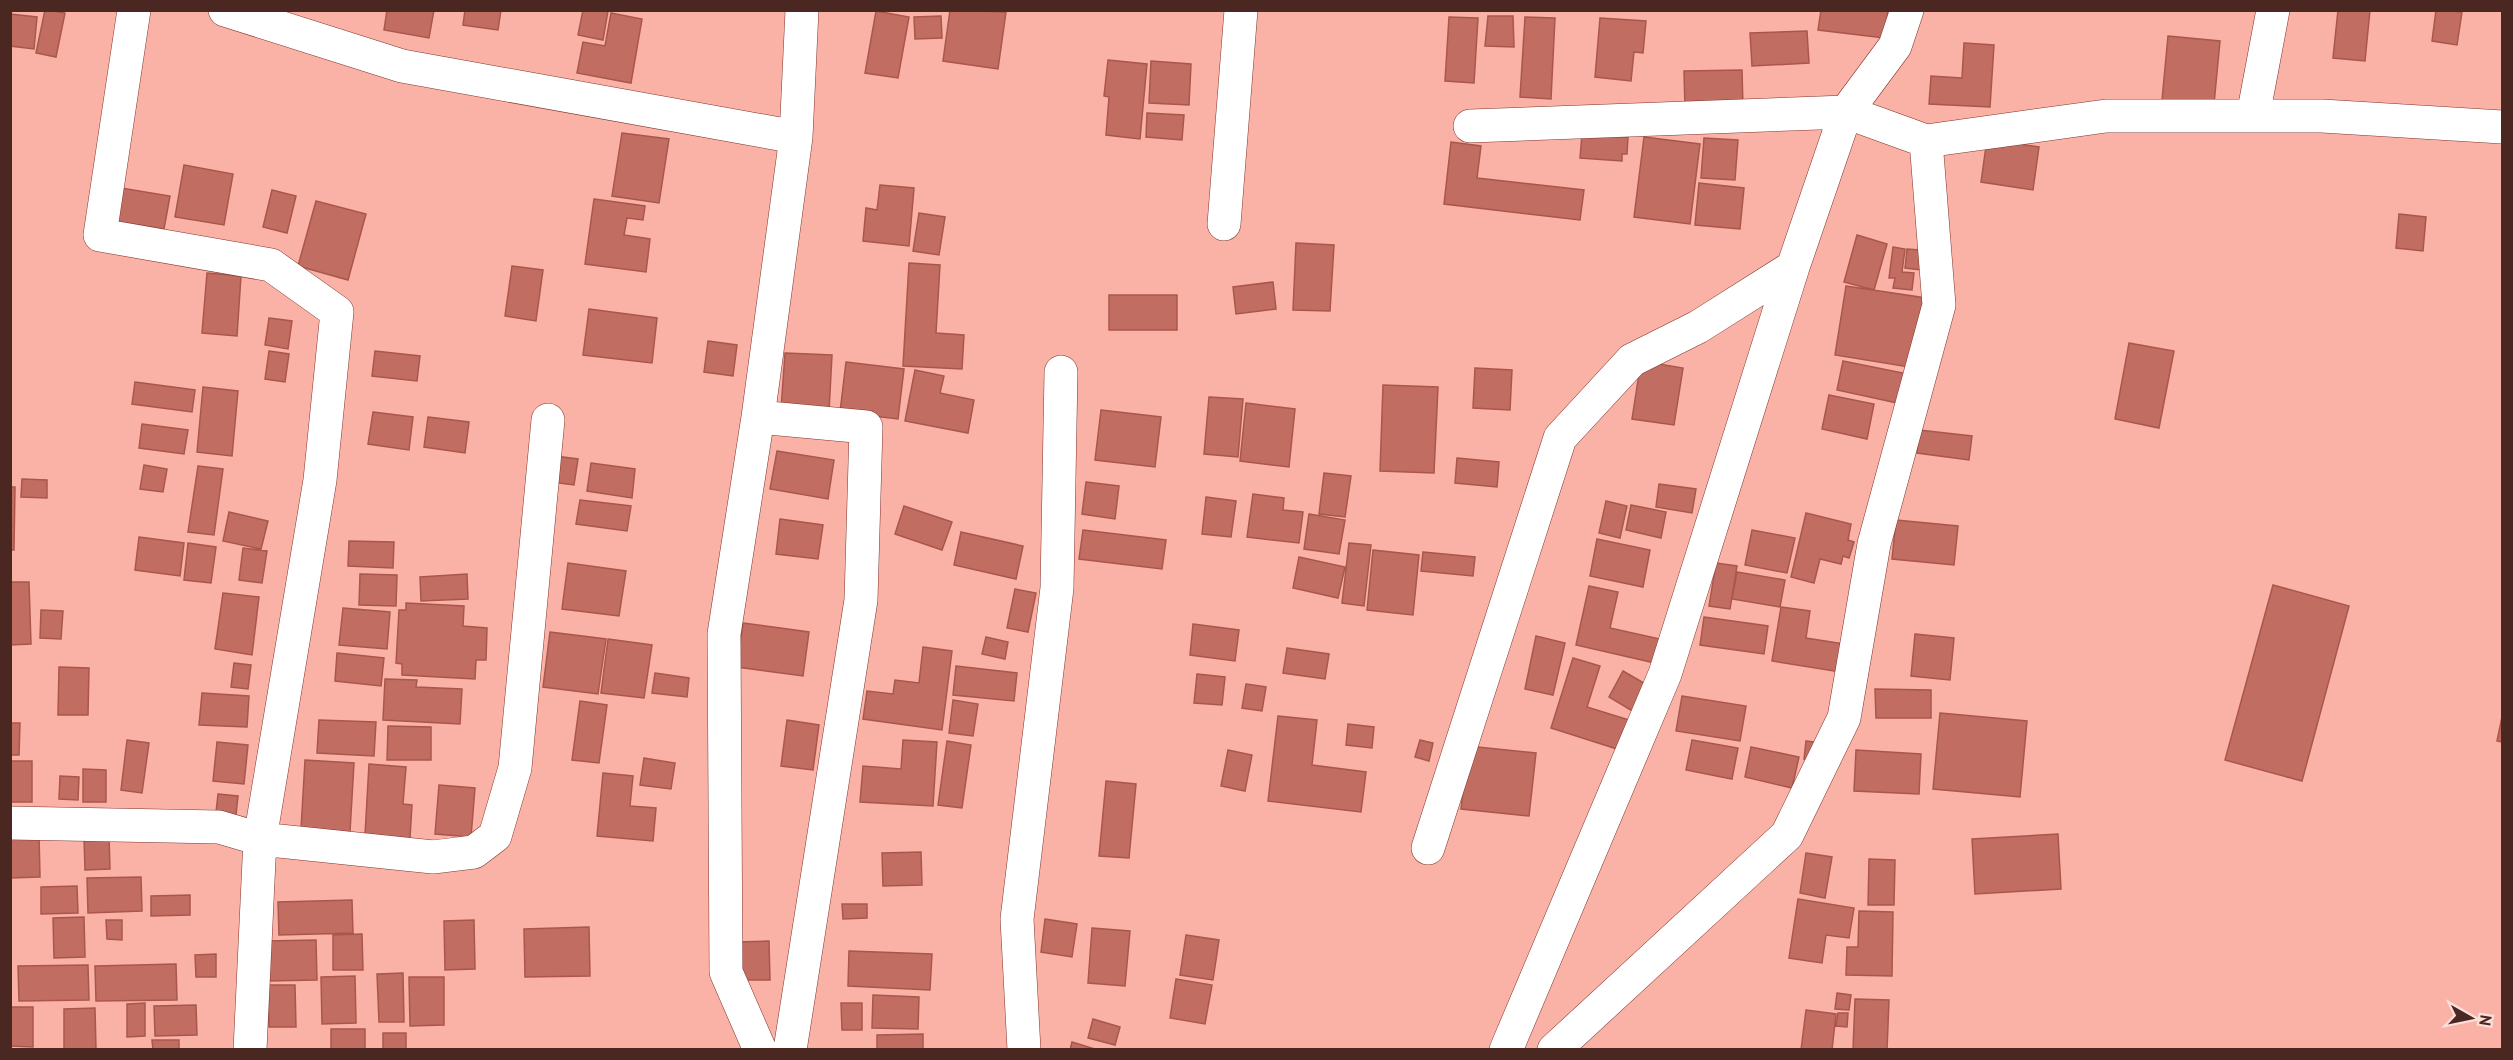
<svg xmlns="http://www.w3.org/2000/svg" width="2513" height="1060" font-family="'PT Sans',sans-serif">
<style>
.building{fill:#c26d62;stroke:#a9574c;stroke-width:1.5}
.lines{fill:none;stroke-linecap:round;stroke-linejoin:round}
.minor-casing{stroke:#82342c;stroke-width:34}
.minor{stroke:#fff;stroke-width:33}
</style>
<rect width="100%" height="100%" fill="#fab1a6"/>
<path class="building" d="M45,10L65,13L56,57L36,53Z
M387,10H434L429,38L384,30Z
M465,10H501L498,30L463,25Z
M583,10L608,11L603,40L578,35Z
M950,10L1006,12L998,69L943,61Z
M1821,10H1888L1884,38L1818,30Z
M2338,10H2370L2365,61L2333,58Z
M2436,10L2462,12L2457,45L2432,41Z
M876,11L909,17L898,78L865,73Z
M611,13L642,19L631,83L577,73L583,42L605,46Z
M10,14L37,17L34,49L10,46Z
M941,16L942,38L915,39L914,17Z
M1488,16H1513L1514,47L1485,46Z
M1449,17L1478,18L1474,83L1445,81Z
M1525,17L1555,18L1551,99L1520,97Z
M1600,18L1646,21L1643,53L1634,52L1631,81L1595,77Z
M1807,31L1809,63L1752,66L1750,33Z
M2168,36L2220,41L2214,104L2162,100Z
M1964,43L1994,45L1990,107L1929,104L1931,76L1962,78Z
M1108,60L1147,64L1140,139L1106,135L1109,97L1104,96Z
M1151,61L1191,64L1189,105L1149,103Z
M1742,70L1743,107L1685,108L1684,71Z
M1147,113L1184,115L1182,140L1146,137Z
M622,133L669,139L659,203L612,196Z
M1582,134L1628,137L1627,154H1622V161L1580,158Z
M1644,137L1700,144L1690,224L1634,217Z
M1704,138L1738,140L1735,180L1701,178Z
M1987,139L2039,147L2033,190L1981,182Z
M1451,142L1481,146L1477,178L1584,190L1580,220L1444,204Z
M184,165L233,174L224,225L175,217Z
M1699,183L1744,188L1740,229L1695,225Z
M880,185L914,188L909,246L863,241L866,208L877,210Z
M121,188L170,196L164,229L115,221Z
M272,190L296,196L287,233L263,227Z
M594,199L645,206L643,220L627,218L624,235L650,239L646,272L585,264Z
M316,201L366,214L348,280L298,266Z
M919,213L945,217L939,255L913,251Z
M2399,214L2426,217L2423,251L2396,248Z
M1857,235L1887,244L1874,290L1844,282Z
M1296,243L1334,245L1330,311L1293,310Z
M1893,247L1905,249L1902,272L1914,273L1912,290L1893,288L1895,278H1889Z
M1907,249L1932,251L1930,271L1905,268Z
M909,263L940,265L936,333L964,335L962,369L903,366Z
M512,266L543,270L536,321L505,316Z
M207,273L241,276L237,336L202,333Z
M1273,282L1276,309L1236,314L1233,287Z
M1846,286L1926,298L1915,368L1835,355Z
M1109,295H1177V330H1109Z
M589,309L657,318L652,363L583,355Z
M269,318L292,321L288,349L265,345Z
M708,341L737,345L733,376L704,372Z
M2129,343L2174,351L2159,428L2115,419Z
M269,351L289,354L285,382L265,379Z
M375,351L420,356L417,381L372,376Z
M785,353L832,355L829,412L781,409Z
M1641,361L1683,368L1674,425L1632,419Z
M1843,361L1908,374L1902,404L1837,390Z
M846,362L904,369L898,419L840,412Z
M1475,368L1512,370L1510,410L1473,408Z
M915,370L944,376L940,393L974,400L968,433L905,421Z
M135,382L195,390L192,412L132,404Z
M1383,385L1438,387L1434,473L1380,471Z
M203,387L238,391L232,456L197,452Z
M1829,395L1874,404L1867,439L1822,429Z
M1209,397L1243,399L1238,457L1204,454Z
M1246,403L1295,409L1289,467L1240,461Z
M1101,410L1161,417L1155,467L1095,460Z
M373,412L413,417L409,450L368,444Z
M428,417L469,422L465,453L424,447Z
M142,424L188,430L184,454L139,448Z
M1919,430L1972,436L1969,460L1917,453Z
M777,451L834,460L828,499L770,489Z
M555,456L578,459L574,485L552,482Z
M1457,458L1499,462L1497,487L1455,483Z
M591,463L635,469L632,498L587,491Z
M144,465L167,469L163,492L140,489Z
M198,466L223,469L214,535L188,532Z
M1324,473L1351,476L1345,517L1319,514Z
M22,479L47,480V498L21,497Z
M1086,482L1119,486L1115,519L1082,514Z
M1659,484L1696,489L1692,513L1656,507Z
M10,487H15L14,550H10Z
M1253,494L1284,498L1283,510L1303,512L1299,543L1247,537Z
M1206,497L1236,501L1231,537L1202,534Z
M580,500L631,506L627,531L576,524Z
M1606,501L1627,506L1620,538L1599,533Z
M1631,505L1666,512L1661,538L1626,530Z
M904,506L952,522L942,550L895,534Z
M229,512L268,521L261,549L223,541Z
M1806,513L1851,524L1848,540L1854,542L1849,558L1843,556L1841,564L1820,559L1814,583L1791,577Z
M1309,514L1345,520L1339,554L1304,549Z
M780,519L823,525L818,559L776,554Z
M1896,520L1958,526L1954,565L1892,559Z
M1083,530L1166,540L1162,569L1079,559Z
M1752,530L1795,538L1787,573L1745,565Z
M961,532L1023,546L1016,579L954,565Z
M139,537L184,543L180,576L135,570Z
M1597,539L1650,550L1643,587L1590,576Z
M349,541L394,542L393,568L348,566Z
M188,543L216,547L211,583L184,580Z
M1349,543L1371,545L1364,606L1342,603Z
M243,548L267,551L262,583L239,580Z
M1373,550L1419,555L1413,615L1367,610Z
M1423,552L1475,557L1473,576L1421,571Z
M1299,557L1345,567L1338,598L1293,588Z
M568,563L626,571L619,616L562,609Z
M1716,563L1737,566L1730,609L1709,606Z
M1737,572L1785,580L1780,607L1732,599Z
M360,574L397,575L396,606L359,605Z
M467,574L468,599L421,601L420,577Z
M10,582H29L31,644L10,645Z
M2273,585L2349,606L2302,781L2225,760Z
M1589,586L1618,592L1610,628L1660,639L1655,663L1576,645Z
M1015,589L1036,593L1028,632L1007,628Z
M223,593L259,597L252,655L215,649Z
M406,603L464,606L463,626L487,628L486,660H476L475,679L402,675V664L396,663L399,610H406Z
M1781,607L1810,611L1806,638L1845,644L1840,672L1772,661Z
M343,608L390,612L387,649L339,645Z
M41,610L63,611L61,639L40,638Z
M1704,617L1768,626L1764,654L1700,645Z
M743,623L809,632L803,676L737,667Z
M1193,624L1239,630L1235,661L1190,655Z
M550,632L606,639L598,694L543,687Z
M1915,634L1954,638L1950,680L1911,676Z
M1536,636L1565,643L1553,695L1525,689Z
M986,637L1008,642L1005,659L982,654Z
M608,639L652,645L644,698L601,693Z
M923,647L952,651L942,730L863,719L867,691L893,694L895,680L919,683Z
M1287,648L1329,654L1325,679L1283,673Z
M337,653L384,658L381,686L335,681Z
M1573,658L1600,666L1587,707L1629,720L1620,750L1551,728Z
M234,663L251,665L248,689L231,687Z
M956,666L1017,673L1014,701L953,695Z
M59,667L89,668L88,715H58Z
M1623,671L1649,686L1634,712L1609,697Z
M655,673L689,678L687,697L652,693Z
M1197,674L1225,677L1222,705L1194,703Z
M385,679L417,680L416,687L462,689L460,724L383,720Z
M1246,684L1266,687L1262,711L1242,708Z
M1875,689L1931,690V718H1876Z
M202,693L249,696L247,727L199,725Z
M1682,696L1746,706L1740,741L1676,731Z
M953,700L978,704L973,736L949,733Z
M580,701L607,705L599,763L572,760Z
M1940,713L2027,721L2020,797L1933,789Z
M1278,716L1317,720L1312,765L1366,772L1361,812L1268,801Z
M2502,717V742L2497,741Z
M319,720L376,722L374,756L317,753Z
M787,720L819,725L813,770L781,766Z
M10,723H20L19,755H10Z
M1348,724L1374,727L1372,748L1346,745Z
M388,726L431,727V760H387Z
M127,740L149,743L142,793L121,790Z
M903,740L937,742L933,806L860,802L863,766L901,769Z
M1420,740L1433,743L1429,761L1415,757Z
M1692,740L1738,748L1732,779L1686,770Z
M947,741L971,745L962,808L938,805Z
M1806,741L1821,743L1819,761L1804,759Z
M217,742L248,745L244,784L213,781Z
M1468,746L1536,753L1529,816L1461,809Z
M1751,747L1799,757L1792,788L1745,777Z
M1228,750L1252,755L1245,791L1221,786Z
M1856,750L1921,754L1919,794L1854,791Z
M644,758L675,763L671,789L640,785Z
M305,760L354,763L350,832L301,829Z
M10,761H32V802H10Z
M369,764L406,767L403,804L412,805L410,838L365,835Z
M83,769L106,770V802H83Z
M603,773L633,776L630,806L656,808L653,841L597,836Z
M60,776L79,777L78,800L59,799Z
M1106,781L1136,784L1129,858L1099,856Z
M439,785L475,788L471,837L435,834Z
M218,794L238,796L236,815L216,812Z
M39,834L40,877L10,878V835Z
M2058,834L2061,889L1975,894L1972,839Z
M109,836L110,869L85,870L84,837Z
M921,852L922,885L883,886L882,853Z
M1806,853L1832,857L1825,898L1800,893Z
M1869,859L1895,860L1894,905H1868Z
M141,877L142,911L88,913L87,878Z
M77,886L78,913L41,914V887Z
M190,895V915L151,916V896Z
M1798,899L1854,908L1849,938L1826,935L1822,963L1789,958Z
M352,900L353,933L279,935L278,902Z
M842,904H867V918L843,919Z
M1859,911L1893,912L1892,976L1846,975L1847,947H1858Z
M84,917L85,957L54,958L53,918Z
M1045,919L1077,924L1072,957L1041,952Z
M106,920H122V940L107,939Z
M474,920L475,969L445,970L444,921Z
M589,927L590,976L525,977L524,929Z
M1092,928L1130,931L1125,986L1088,983Z
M362,934L363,970H333V935Z
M1186,935L1219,940L1213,980L1180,975Z
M316,940L317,980L267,981V941Z
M769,941L770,980H738L737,942Z
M849,951L932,954L930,990L848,986Z
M216,954V977H196L195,955Z
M176,964L177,1000L96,1001L95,966Z
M88,965L89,1000L19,1001L18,966Z
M403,973L404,1022H379L377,974Z
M355,976L356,1023L322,1024L321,977Z
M409,977H444V1025L410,1026Z
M1176,979L1212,985L1205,1024L1170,1018Z
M268,985H295L296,1027H269Z
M1837,993L1851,995L1849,1010L1835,1009Z
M873,995L919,997L918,1029L872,1028Z
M1855,999L1889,1000L1887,1050H1853Z
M145,1003V1036L127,1037V1004Z
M841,1003H862V1030H842Z
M196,1005L197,1035L155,1036L154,1006Z
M10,1007H33V1047L10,1046Z
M95,1008L96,1050H64V1009Z
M1806,1010L1836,1014L1832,1050H1801Z
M1838,1013H1848L1847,1027L1836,1026Z
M1093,1019L1120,1027L1115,1045L1088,1038Z
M331,1029H365V1050H331Z
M383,1033H406V1050H383Z
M923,1034V1050H877V1035Z
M152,1040H179V1050H153Z
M1072,1042L1098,1050H1070Z"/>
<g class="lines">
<defs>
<path id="minor" d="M134,10L100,235L271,265L337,312L320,480L260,839L250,1050
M225,10L402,66L796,137
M2253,116L2273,10
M1470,126L1846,112L1926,141L2106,116H2322L2502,127
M1224,224L1241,10
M758,417L866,427L861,600L790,1050
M10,823L219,827L260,839L433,857L474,852L495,836L515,768L548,420
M1428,848L1560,438L1632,360L1698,327L1793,267
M760,1050L726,972L724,634L758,417L796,137L802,10
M1024,1050L1017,919L1057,588L1061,372
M1506,1050L1665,674L1793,267L1846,112L1895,46L1907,10
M1554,1050L1787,835L1844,718L1874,544L1939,305L1926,141"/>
</defs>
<use href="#minor" class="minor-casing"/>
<use href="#minor" class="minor"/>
</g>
<rect width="2513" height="1060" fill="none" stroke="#4b2722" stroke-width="24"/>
<g transform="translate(2471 1018) rotate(99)" stroke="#fcdfda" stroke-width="4.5" paint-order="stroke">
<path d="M0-4.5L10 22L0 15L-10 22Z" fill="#4b2722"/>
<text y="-9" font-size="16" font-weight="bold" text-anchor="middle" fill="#4b2722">N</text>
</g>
</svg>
